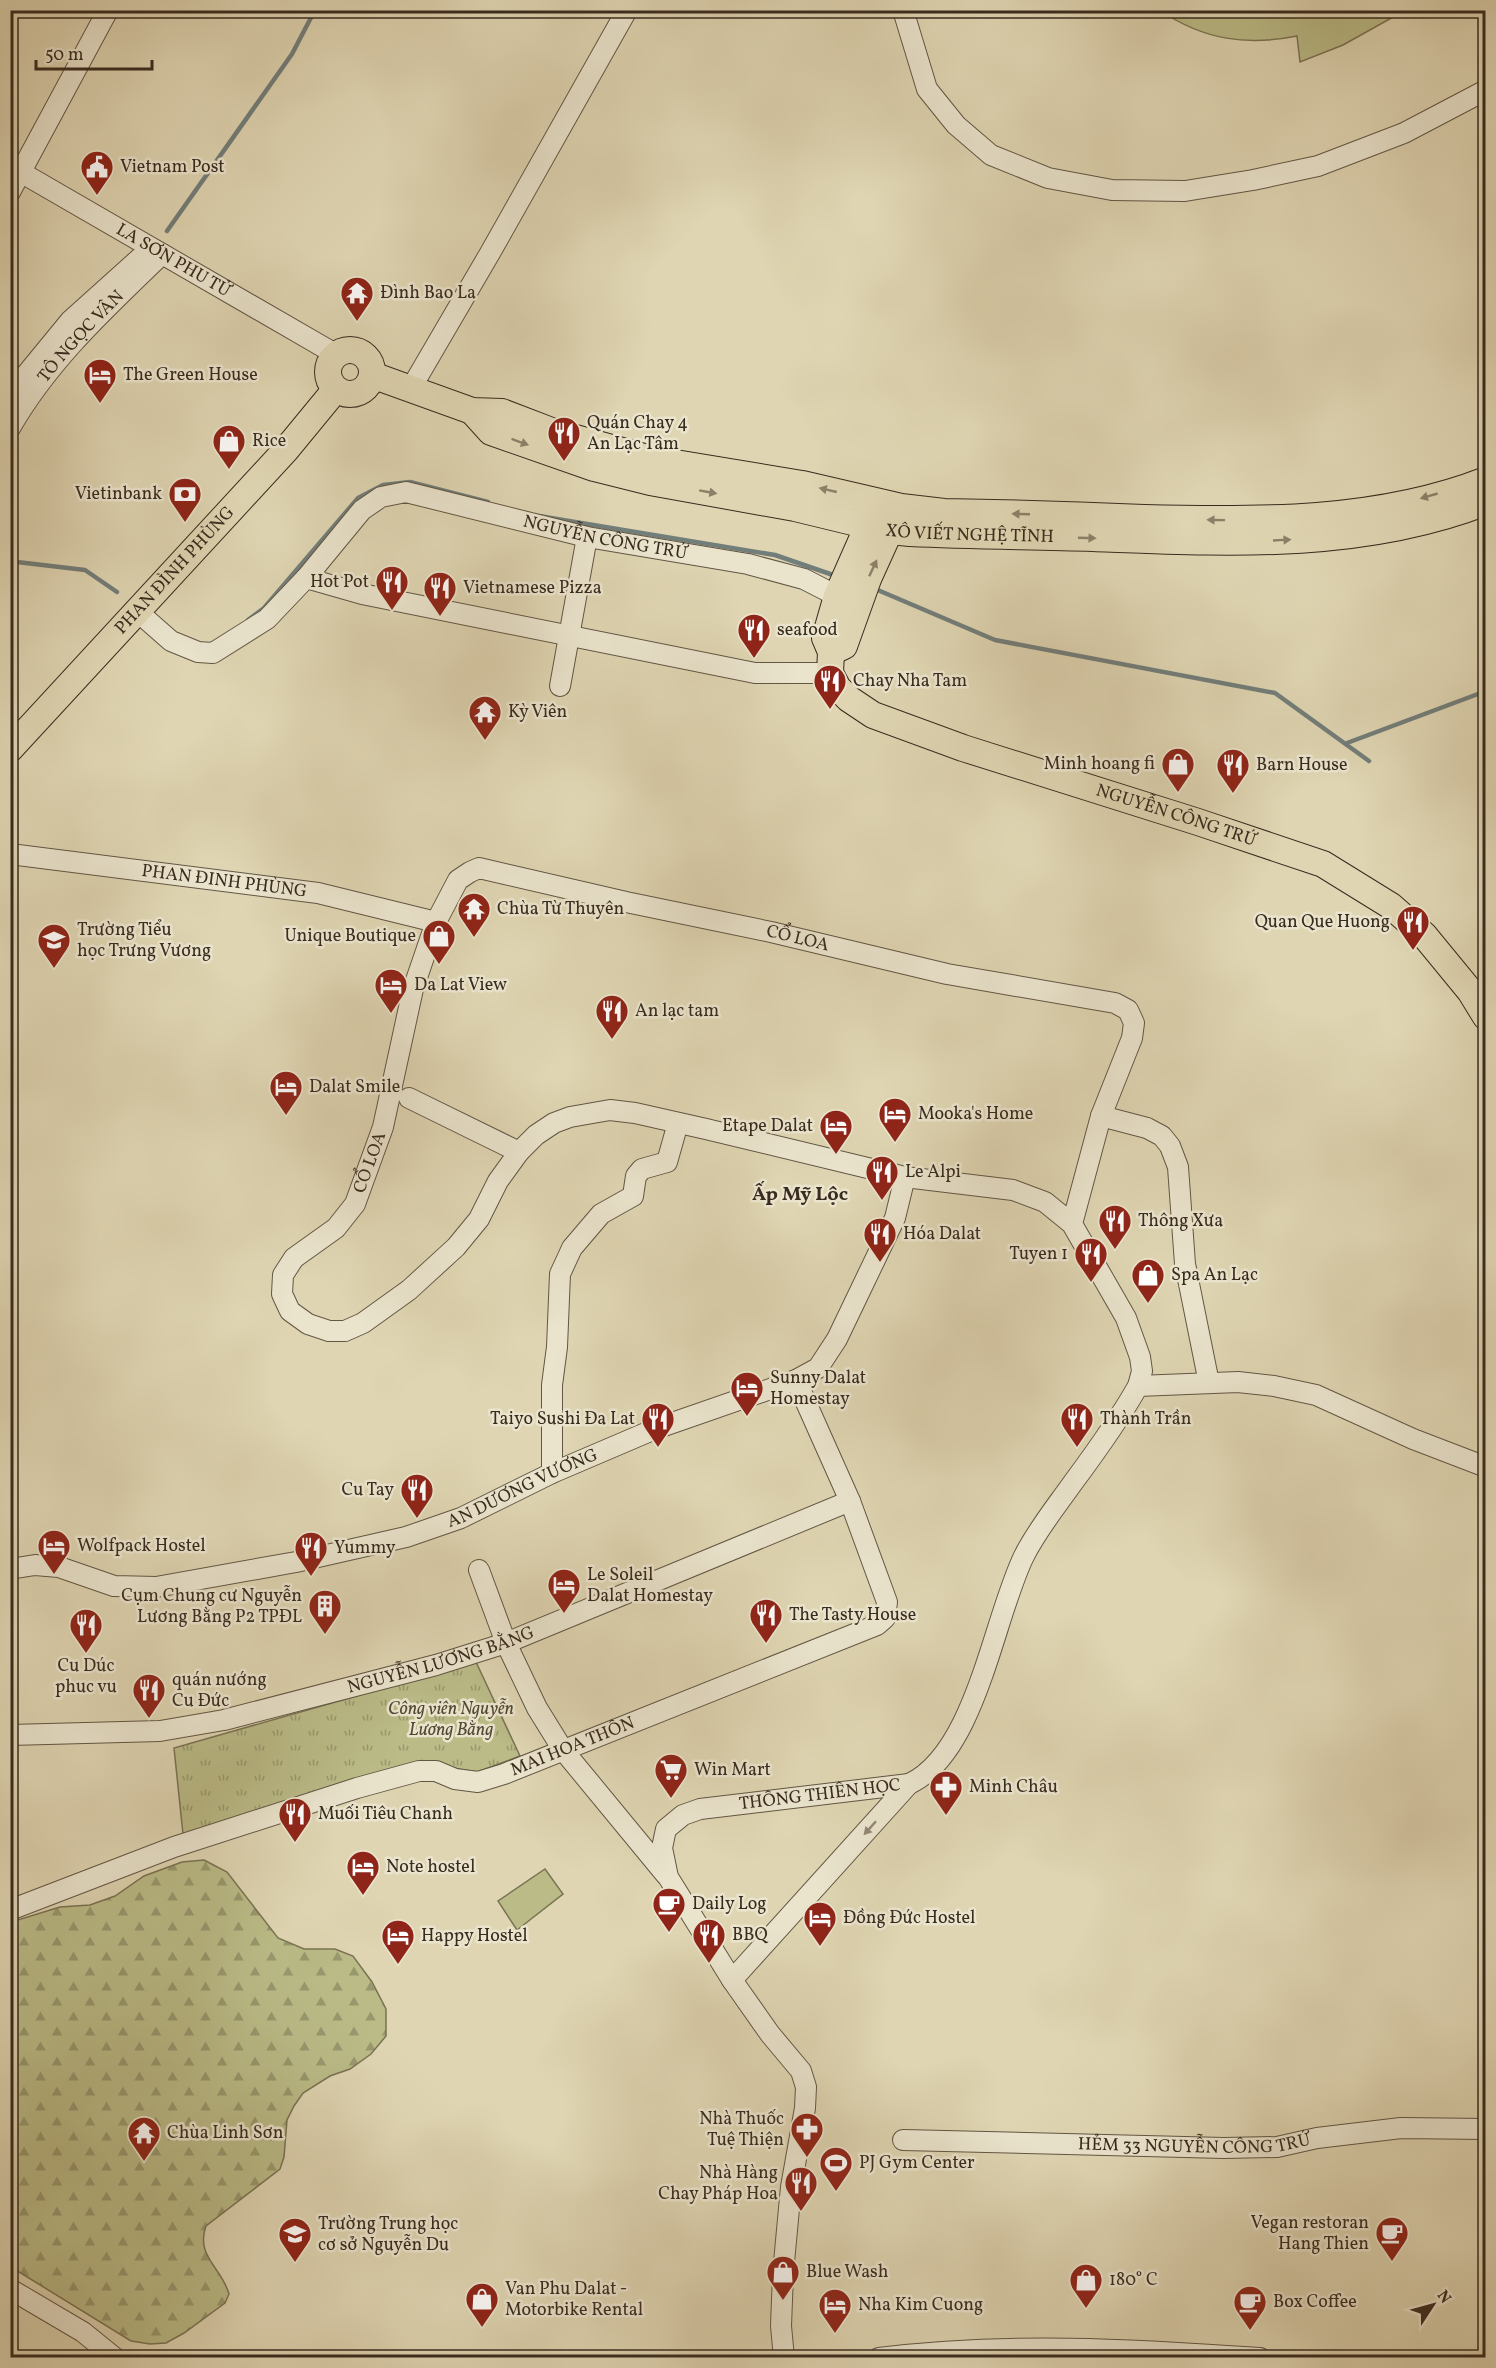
<svg xmlns="http://www.w3.org/2000/svg" width="1496" height="2368" font-family="Vollkorn,serif">
<style>
.green{fill:#babb87;stroke:#7a7353;stroke-width:1.5}
.forest{fill:url(#forest-firs);stroke:#7a7353;stroke-width:1.5}
.park{fill:url(#park-tufts);stroke:#7a7353;stroke-width:1.5}
.lines{fill:none;stroke-linecap:round;stroke-linejoin:round}
.stream{stroke:#727e7a;stroke-width:4.5}
.minor-casing{stroke:#625644;stroke-width:22}
.major-casing{stroke:#392b1f;stroke-width:28}
.minor{stroke:#eae4cd;stroke-width:20}
.major{stroke:#dfd5b2;stroke-width:26}
.oneway{fill:#8c8068}
.oneway2{fill:#928876}
.labels{text-anchor:middle;dominant-baseline:central;stroke-width:5;stroke-linejoin:round;paint-order:stroke}
.poi-label{font-size:18px;fill:#392b1f;stroke:#eae4cd;text-anchor:start}
.street-label{font-size:18px;fill:#392b1f;stroke:#eae4cd}
.park-label{font-size:18px;font-style:italic;fill:#534834;stroke:#eae4cd}
.neighbourhood-label{font-size:20px;font-weight:bold;fill:#392b1f;stroke:#eae4cd}
</style>
<defs>
<pattern id="forest-firs" width="22" height="20" patternUnits="userSpaceOnUse" patternTransform="scale(1.5)"><rect width="22" height="20" fill="#babb87"/><path d="M5 1l3.5 6h-7zM16 11l3.5 6h-7z" fill="#98986e"/></pattern>
<pattern id="park-tufts" width="24" height="20" patternUnits="userSpaceOnUse" patternTransform="scale(1.5)"><rect width="24" height="20" fill="#babb87"/><path d="M3 7l-1-3M5 7V3M7 7l1-3M15 17l-1-3M17 17v-4M19 17l1-3" fill="none" stroke="#98986e"/></pattern>
</defs>
<rect width="100%" height="100%" fill="#dfd5b2"/>
<filter id="stains"><feTurbulence type="fractalNoise" baseFrequency=".00333" numOctaves="4"/><feColorMatrix values="0 0 0 0 .2 0 0 0 0 .09 0 0 0 0 .02 0 0 0 .5 -.17"/></filter>
<radialGradient id="worn" r=".72"><stop offset=".6" stop-color="#630" stop-opacity="0"/><stop offset="1" stop-color="#630" stop-opacity=".3"/></radialGradient>
<path class="green" d="M1161,11H1404L1343,45L1300,62L1297,36C1247,46 1204,40 1161,11Z
M545,1869L563,1894L517,1930L498,1901Z"/>
<path class="forest" d="M204,1860L227,1872L278,1938L304,1949H335L353,1956L372,1982L386,2009V2036L371,2054L350,2069L330,2076L303,2093L294,2106L287,2120L284,2157L280,2169L206,2226C195,2256 222,2268 229,2294L225,2303L184,2333L166,2343L150,2344L131,2341L11,2267V1922L60,1907L90,1905L115,1896L144,1876L182,1862Z"/>
<path class="park" d="M476,1662L520,1756L477,1772L418,1762L350,1780L183,1834L174,1748Z"/>
<g class="lines">
<path class="stream" d="M167,231L292,54L315,10
M539,516L775,555L836,576
M10,557L17,562L85,570L117,592
M873,588L995,640L1275,693L1369,761
M248,620L264,608L358,498L383,485L410,482L488,502
M1347,743L1486,691"/>
<defs>
<g id="minor">
<path d="M903,10L927,89L956,125L991,155L1048,178L1112,190L1185,191L1253,180L1318,166L1404,133L1486,90"/>
<path id="s1" d="M10,166L337,355"/>
<path d="M10,192L108,10"/>
<path d="M410,390L490,253L627,10"/>
<path d="M10,398L24,377L70,321L140,258"/>
<path id="s2" d="M10,428C49,360 106,308 162,254"/>
<path d="M306,578L362,594L755,673H830"/>
<path id="s3" d="M138,612L171,641L198,652L213,653L267,619L306,578L362,510L381,497L406,492L587,537L748,564L804,579L837,596"/>
<path d="M560,686L587,537"/>
<path id="s4" d="M10,854L318,893L436,922"/>
<path d="M409,1098L519,1152"/>
<path d="M1101,1116L1147,1128L1162,1136L1170,1146L1178,1167L1185,1264L1209,1383"/>
<path d="M1138,1386L1238,1382L1274,1386L1316,1395L1413,1439L1486,1467"/>
<path d="M552,1473V1385L557,1347L560,1274L572,1248L601,1214L633,1196L636,1176L642,1169L667,1162L678,1123"/>
<path id="s5" d="M10,1569L35,1565L59,1567L114,1586L156,1587L296,1562L406,1537L461,1518L552,1473L655,1429L796,1380L818,1368L837,1339L895,1218L905,1177"/>
<path d="M479,1570L506,1643L537,1708L563,1750L666,1875"/>
<path id="s6" d="M10,1735L160,1731L224,1720L436,1665L506,1643L850,1501"/>
<path id="s7" d="M10,1910L174,1847L357,1788L419,1771H436L455,1779L478,1782L504,1774L877,1625L885,1618L887,1602L850,1501L796,1380"/>
<path d="M732,1980L909,1784"/>
<path id="s8" d="M903,2140L1224,2148L1277,2147L1317,2138L1401,2128L1486,2129"/>
<path d="M10,2289L83,2332L115,2358"/>
<path id="s9" d="M784,2358L781,2326L783,2273L791,2187L805,2108L806,2087L801,2071L770,2034L732,1980L668,1877L662,1848L666,1829L683,1815L700,1809L909,1784C976,1753 993,1619 1024,1556C1037,1530 1055,1508 1072,1484C1095,1453 1119,1420 1138,1386L1142,1371L1140,1357L1126,1318L1072,1224L1045,1202L1013,1190L905,1177L706,1129L635,1113L610,1110L570,1117L554,1123L536,1135L519,1152L498,1181L479,1219L456,1247L409,1290L363,1323L345,1331H329L308,1324L290,1311L282,1294L283,1275L294,1258L336,1228L355,1204L383,1127L413,989L436,922L458,880L470,872L479,868L626,902L771,932L947,974L1115,1003L1128,1010L1134,1023L1132,1038L1101,1116L1072,1224"/>
<path d="M879,2358C1005,2342 1133,2349 1260,2358"/>
</g>
<g id="major">
<circle cx="350" cy="372" r="22"/>
<path d="M372,375L472,411L502,412L554,432L651,459L802,484L901,507L944,512C1011,513 1078,515 1144,518C1257,521 1379,522 1486,480"/>
<path id="s10" d="M472,411L491,432L594,468L650,482L795,508L890,531L910,533C971,536 1032,536 1093,538C1224,543 1361,551 1486,502"/>
<path id="s11" d="M875,510L837,596L825,638L831,652L830,673L838,688L849,699L873,715L963,748L1198,822L1323,864L1391,906L1424,935L1470,991L1486,1017"/>
<path d="M831,652L844,646L868,579L897,515"/>
<path id="s12" d="M10,749L285,451L336,389"/>
</g>
</defs>
<use href="#minor" class="minor-casing"/>
<use href="#major" class="major-casing"/>
<use href="#minor" class="minor"/>
<use href="#major" class="major"/>
</g>
<defs><path id="oneway-solid" d="M-6-.8H1V-3.2L6.5 0L1 3.2V.8H-6Z" transform="scale(1.5)"/></defs>
<g class="oneway">
<use href="#oneway-solid" transform="translate(520 442) rotate(20)"/>
<use href="#oneway-solid" transform="translate(828 490) rotate(-167)"/>
<use href="#oneway-solid" transform="translate(708 492) rotate(10)"/>
<use href="#oneway-solid" transform="translate(1429 496) rotate(164)"/>
<use href="#oneway-solid" transform="translate(1021 514) rotate(-178)"/>
<use href="#oneway-solid" transform="translate(1216 520) rotate(-179)"/>
<use href="#oneway-solid" transform="translate(1087 538) rotate(2)"/>
<use href="#oneway-solid" transform="translate(1282 540) rotate(-3)"/>
<use href="#oneway-solid" transform="translate(873 568) rotate(-65)"/>
</g>
<use class="oneway2" href="#oneway-solid" transform="translate(870 1828) rotate(132)"/>
<defs>
<symbol id="civic-pin" viewBox="-11 -11 22 30"><path d="M0 17L-7.5 6A9.5 9.5 0 1 1 7.5 6Z" fill="#8f2418" stroke="#eae4cd"/><path d="M-.6-6.5H3V-4.5H.6V-3L4-1V1h2V6H-6V1h2V-1L-.6-3ZM-1.2 2.5V6h2.4V2.5Z" fill="#fff"/></symbol>
<symbol id="temple-pin" viewBox="-11 -11 22 30"><path d="M0 17L-7.5 6A9.5 9.5 0 1 1 7.5 6Z" fill="#8f2418" stroke="#eae4cd"/><path d="M0-6L5-2H3V0L6.5 2.5H4V6H1.5V3h-3V6H-4V2.5H-6.5L-3 0V-2H-5Z" fill="#fff"/></symbol>
<symbol id="hotel-pin" viewBox="-11 -11 22 30"><path d="M0 17L-7.5 6A9.5 9.5 0 1 1 7.5 6Z" fill="#8f2418" stroke="#eae4cd"/><path d="M-6-4.5h1.5V1H6V5H4.5V3h-9V5H-6ZM-4 0a1.8 1.8 0 1 1 3.6 0ZM.5 0V-2.5h3Q6-2.5 6 0Z" fill="#fff"/></symbol>
<symbol id="restaurant-pin" viewBox="-11 -11 22 30"><path d="M0 17L-7.5 6A9.5 9.5 0 1 1 7.5 6Z" fill="#8f2418" stroke="#eae4cd"/><path d="M-5-6h1v4h1v-4h1v4h1v-4h1v5L-1.5 .5V6h-2V.5L-5-1ZM5-6V6H3V1.5H1.5Q1.5-4 5-6Z" fill="#fff"/></symbol>
<symbol id="shop-pin" viewBox="-11 -11 22 30"><path d="M0 17L-7.5 6A9.5 9.5 0 1 1 7.5 6Z" fill="#8f2418" stroke="#eae4cd"/><path d="M-5-2.5h2.3a2.7 3.5 0 0 1 5.4 0H5L5.5 6h-11ZM-1.5-2.5h3a1.5 2.3 0 0 0-3 0Z" fill="#fff"/></symbol>
<symbol id="bank-pin" viewBox="-11 -11 22 30"><path d="M0 17L-7.5 6A9.5 9.5 0 1 1 7.5 6Z" fill="#8f2418" stroke="#eae4cd"/><path d="M-6-4H6V4H-6ZM0-2.3a2.3 2.3 0 1 0 0 4.6a2.3 2.3 0 1 0 0-4.6Z" fill="#fff"/></symbol>
<symbol id="school-pin" viewBox="-11 -11 22 30"><path d="M0 17L-7.5 6A9.5 9.5 0 1 1 7.5 6Z" fill="#8f2418" stroke="#eae4cd"/><path d="M0-5L7-2L0 1L-7-2ZM-4 1L0 2.5L4 1V4Q0 6-4 4Z" fill="#fff"/></symbol>
<symbol id="building-pin" viewBox="-11 -11 22 30"><path d="M0 17L-7.5 6A9.5 9.5 0 1 1 7.5 6Z" fill="#8f2418" stroke="#eae4cd"/><path d="M-4-6H4V6H1V3H-1V6H-4ZM-2.5-4.3h1.7v1.8h-1.7ZM.8-4.3h1.7v1.8H.8ZM-2.5-1h1.7V.8h-1.7ZM.8-1h1.7V.8H.8Z" fill="#fff"/></symbol>
<symbol id="supermarket-pin" viewBox="-11 -11 22 30"><path d="M0 17L-7.5 6A9.5 9.5 0 1 1 7.5 6Z" fill="#8f2418" stroke="#eae4cd"/><path d="M-6-5.5h2.5l.6 2H6L4.5 2H-2.5L-4.4-4H-6ZM-1.5 3.2a1.3 1.3 0 1 0 .1 0ZM3 3.2a1.3 1.3 0 1 0 .1 0Z" fill="#fff"/></symbol>
<symbol id="pharmacy-pin" viewBox="-11 -11 22 30"><path d="M0 17L-7.5 6A9.5 9.5 0 1 1 7.5 6Z" fill="#8f2418" stroke="#eae4cd"/><path d="M-2-6h4v4h4v4h-4v4h-4v-4h-4v-4h4Z" fill="#fff"/></symbol>
<symbol id="cafe-pin" viewBox="-11 -11 22 30"><path d="M0 17L-7.5 6A9.5 9.5 0 1 1 7.5 6Z" fill="#8f2418" stroke="#eae4cd"/><path d="M-5.5-4.5H6V0H3Q3 3.5 0 3.5H-2.5Q-5.5 3.5-5.5 0ZM3-3.2v2h1.7v-2ZM-6 4.5H4V6H-6Z" fill="#fff"/></symbol>
<symbol id="stadium-pin" viewBox="-11 -11 22 30"><path d="M0 17L-7.5 6A9.5 9.5 0 1 1 7.5 6Z" fill="#8f2418" stroke="#eae4cd"/><path d="M0-5a6.5 5 0 1 0 0 10a6.5 5 0 1 0 0-10ZM-3.5-1.8h7v3.6h-7Z" fill="#fff"/></symbol>
</defs>
<g fill-rule="evenodd">
<use href="#civic-pin" x="78" y="148" width="38" height="52"/>
<use href="#temple-pin" x="338" y="274" width="38" height="52"/>
<use href="#hotel-pin" x="81" y="356" width="38" height="52"/>
<use href="#restaurant-pin" x="545" y="414" width="38" height="52"/>
<use href="#shop-pin" x="210" y="422" width="38" height="52"/>
<use href="#bank-pin" x="166" y="475" width="38" height="52"/>
<use href="#restaurant-pin" x="373" y="563" width="38" height="52"/>
<use href="#restaurant-pin" x="421" y="569" width="38" height="52"/>
<use href="#restaurant-pin" x="735" y="611" width="38" height="52"/>
<use href="#restaurant-pin" x="811" y="662" width="38" height="52"/>
<use href="#temple-pin" x="466" y="693" width="38" height="52"/>
<use href="#shop-pin" x="1159" y="745" width="38" height="52"/>
<use href="#restaurant-pin" x="1214" y="746" width="38" height="52"/>
<use href="#temple-pin" x="455" y="890" width="38" height="52"/>
<use href="#restaurant-pin" x="1394" y="903" width="38" height="52"/>
<use href="#shop-pin" x="420" y="917" width="38" height="52"/>
<use href="#school-pin" x="35" y="921" width="38" height="52"/>
<use href="#hotel-pin" x="372" y="966" width="38" height="52"/>
<use href="#restaurant-pin" x="593" y="992" width="38" height="52"/>
<use href="#hotel-pin" x="267" y="1068" width="38" height="52"/>
<use href="#hotel-pin" x="876" y="1095" width="38" height="52"/>
<use href="#hotel-pin" x="817" y="1107" width="38" height="52"/>
<use href="#restaurant-pin" x="863" y="1153" width="38" height="52"/>
<use href="#restaurant-pin" x="1096" y="1202" width="38" height="52"/>
<use href="#restaurant-pin" x="861" y="1215" width="38" height="52"/>
<use href="#restaurant-pin" x="1072" y="1235" width="38" height="52"/>
<use href="#shop-pin" x="1129" y="1256" width="38" height="52"/>
<use href="#hotel-pin" x="728" y="1369" width="38" height="52"/>
<use href="#restaurant-pin" x="639" y="1400" width="38" height="52"/>
<use href="#restaurant-pin" x="1058" y="1400" width="38" height="52"/>
<use href="#restaurant-pin" x="398" y="1471" width="38" height="52"/>
<use href="#hotel-pin" x="35" y="1527" width="38" height="52"/>
<use href="#restaurant-pin" x="292" y="1529" width="38" height="52"/>
<use href="#hotel-pin" x="545" y="1566" width="38" height="52"/>
<use href="#building-pin" x="306" y="1587" width="38" height="52"/>
<use href="#restaurant-pin" x="747" y="1596" width="38" height="52"/>
<use href="#restaurant-pin" x="67" y="1606" width="38" height="52"/>
<use href="#restaurant-pin" x="130" y="1671" width="38" height="52"/>
<use href="#supermarket-pin" x="652" y="1751" width="38" height="52"/>
<use href="#pharmacy-pin" x="927" y="1768" width="38" height="52"/>
<use href="#restaurant-pin" x="276" y="1795" width="38" height="52"/>
<use href="#hotel-pin" x="344" y="1848" width="38" height="52"/>
<use href="#cafe-pin" x="650" y="1885" width="38" height="52"/>
<use href="#hotel-pin" x="801" y="1899" width="38" height="52"/>
<use href="#restaurant-pin" x="690" y="1916" width="38" height="52"/>
<use href="#hotel-pin" x="379" y="1917" width="38" height="52"/>
<use href="#pharmacy-pin" x="788" y="2110" width="38" height="52"/>
<use href="#temple-pin" x="125" y="2114" width="38" height="52"/>
<use href="#stadium-pin" x="817" y="2144" width="38" height="52"/>
<use href="#restaurant-pin" x="782" y="2164" width="38" height="52"/>
<use href="#cafe-pin" x="1373" y="2214" width="38" height="52"/>
<use href="#school-pin" x="276" y="2215" width="38" height="52"/>
<use href="#shop-pin" x="764" y="2253" width="38" height="52"/>
<use href="#shop-pin" x="1067" y="2261" width="38" height="52"/>
<use href="#shop-pin" x="463" y="2280" width="38" height="52"/>
<use href="#cafe-pin" x="1231" y="2283" width="38" height="52"/>
<use href="#hotel-pin" x="816" y="2286" width="38" height="52"/>
</g>
<g class="labels">
<g class="poi-label">
<text x="120" y="167">Vietnam Post</text>
<text x="380" y="293">Đình Bao La</text>
<text x="123" y="375">The Green House</text>
<text x="587" y="423">Quán Chay 4<tspan x="587" dy="21">An Lạc Tâm</tspan></text>
<text x="252" y="441">Rice</text>
<text x="162" y="494" text-anchor="end">Vietinbank</text>
<text x="369" y="582" text-anchor="end">Hot Pot</text>
<text x="463" y="588">Vietnamese Pizza</text>
<text x="777" y="630">seafood</text>
<text x="853" y="681">Chay Nha Tam</text>
<text x="508" y="712">Kỳ Viên</text>
<text x="1155" y="764" text-anchor="end">Minh hoang fi</text>
<text x="1256" y="765">Barn House</text>
<text x="497" y="909">Chùa Từ Thuyên</text>
<text x="1390" y="922" text-anchor="end">Quan Que Huong</text>
<text x="77" y="930">Trường Tiểu<tspan x="77" dy="21">học Trưng Vương</tspan></text>
<text x="416" y="936" text-anchor="end">Unique Boutique</text>
<text x="414" y="985">Da Lat View</text>
<text x="635" y="1011">An lạc tam</text>
<text x="309" y="1087">Dalat Smile</text>
<text x="918" y="1114">Mooka's Home</text>
<text x="813" y="1126" text-anchor="end">Etape Dalat</text>
<text x="905" y="1172">Le Alpi</text>
<text x="1138" y="1221">Thông Xưa</text>
<text x="903" y="1234">Hóa Dalat</text>
<text x="1068" y="1254" text-anchor="end">Tuyen 1</text>
<text x="1171" y="1275">Spa An Lạc</text>
<text x="770" y="1378">Sunny Dalat<tspan x="770" dy="21">Homestay</tspan></text>
<text x="635" y="1419" text-anchor="end">Taiyo Sushi Đa Lat</text>
<text x="1100" y="1419">Thành Trần</text>
<text x="394" y="1490" text-anchor="end">Cu Tay</text>
<text x="77" y="1546">Wolfpack Hostel</text>
<text x="334" y="1548">Yummy</text>
<text x="587" y="1575">Le Soleil<tspan x="587" dy="21">Dalat Homestay</tspan></text>
<text x="302" y="1596" text-anchor="end">Cụm Chung cư Nguyễn<tspan x="302" dy="21">Lương Bằng P2 TPĐL</tspan></text>
<text x="789" y="1615">The Tasty House</text>
<text x="86" y="1666" text-anchor="middle">Cu Dúc<tspan x="86" dy="21">phuc vu</tspan></text>
<text x="172" y="1680">quán nướng<tspan x="172" dy="21">Cu Đức</tspan></text>
<text x="694" y="1770">Win Mart</text>
<text x="969" y="1787">Minh Châu</text>
<text x="318" y="1814">Muối Tiêu Chanh</text>
<text x="386" y="1867">Note hostel</text>
<text x="692" y="1904">Daily Log</text>
<text x="843" y="1918">Đồng Đức Hostel</text>
<text x="732" y="1935">BBQ</text>
<text x="421" y="1936">Happy Hostel</text>
<text x="784" y="2119" text-anchor="end">Nhà Thuốc<tspan x="784" dy="21">Tuệ Thiện</tspan></text>
<text x="167" y="2133">Chùa Linh Sơn</text>
<text x="859" y="2163">PJ Gym Center</text>
<text x="778" y="2173" text-anchor="end">Nhà Hàng<tspan x="778" dy="21">Chay Pháp Hoa</tspan></text>
<text x="1369" y="2223" text-anchor="end">Vegan restoran<tspan x="1369" dy="21">Hang Thien</tspan></text>
<text x="318" y="2224">Trường Trung học<tspan x="318" dy="21">cơ sở Nguyễn Du</tspan></text>
<text x="806" y="2272">Blue Wash</text>
<text x="1109" y="2280">180° C</text>
<text x="505" y="2289">Van Phu Dalat -<tspan x="505" dy="21">Motorbike Rental</tspan></text>
<text x="1273" y="2302">Box Coffee</text>
<text x="858" y="2305">Nha Kim Cuong</text>
</g>
<g class="street-label">
<text stroke="none"><textPath href="#s1" startOffset="189">LA SƠN PHU TỬ</textPath></text>
<text stroke="none"><textPath href="#s2" startOffset="116">TÔ NGỌC VÂN</textPath></text>
<text stroke="none"><textPath href="#s10" startOffset="520">XÔ VIẾT NGHỆ TĨNH</textPath></text>
<text stroke="none"><textPath href="#s3" startOffset="550">NGUYỄN CÔNG TRỨ</textPath></text>
<text stroke="none"><textPath href="#s12" startOffset="243">PHAN ĐÌNH PHÙNG</textPath></text>
<text stroke="none"><textPath href="#s11" startOffset="555">NGUYỄN CÔNG TRỨ</textPath></text>
<text stroke="none"><textPath href="#s4" startOffset="216">PHAN ĐINH PHÙNG</textPath></text>
<text stroke="none"><textPath href="#s9" startOffset="3201">CỔ LOA</textPath></text>
<text stroke="none"><textPath href="#s9" startOffset="2553">CỔ LOA</textPath></text>
<text stroke="none"><textPath href="#s5" startOffset="531">AN DƯƠNG VƯƠNG</textPath></text>
<text stroke="none"><textPath href="#s6" startOffset="440">NGUYỄN LƯƠNG BẰNG</textPath></text>
<text stroke="none"><textPath href="#s7" startOffset="594">MAI HOA THÔN</textPath></text>
<text stroke="none"><textPath href="#s9" startOffset="735">THÔNG THIÊN HỌC</textPath></text>
<text stroke="none"><textPath href="#s8" startOffset="292">HẺM 33 NGUYỄN CÔNG TRỨ</textPath></text>
</g>
<g class="park-label">
<text x="451" y="1709">Công viên Nguyễn<tspan x="451" dy="21">Lương Bằng</tspan></text>
</g>
<g class="neighbourhood-label">
<text x="800" y="1195">Ấp Mỹ Lộc</text>
</g>
</g>
<rect width="1496" height="2368" fill="none" stroke="#dfd5b2" stroke-width="36"/>
<rect x="12" y="12" width="1472" height="2344" fill="none" stroke="#392b1f" stroke-width="3"/>
<rect x="18" y="18" width="1460" height="2332" fill="none" stroke="#392b1f" stroke-width="1.5"/>
<g transform="translate(1433 2305) rotate(54)" stroke="#eae4cd" stroke-width="4.5" paint-order="stroke">
<path d="M0-4.5L10 22L0 15L-10 22Z" fill="#392b1f"/>
<text y="-9" font-size="16" font-weight="bold" text-anchor="middle" fill="#392b1f">N</text>
</g>
<path d="M36 60v9h116v-9" fill="none" stroke="#392b1f" stroke-width="3"/>
<text x="45" y="60" font-size="18" fill="#392b1f" stroke="#eae4cd" stroke-width="4.5" paint-order="stroke">50 m</text>
<rect width="100%" height="100%" filter="url(#stains)"/>
<rect width="100%" height="100%" fill="url(#worn)"/>
</svg>
